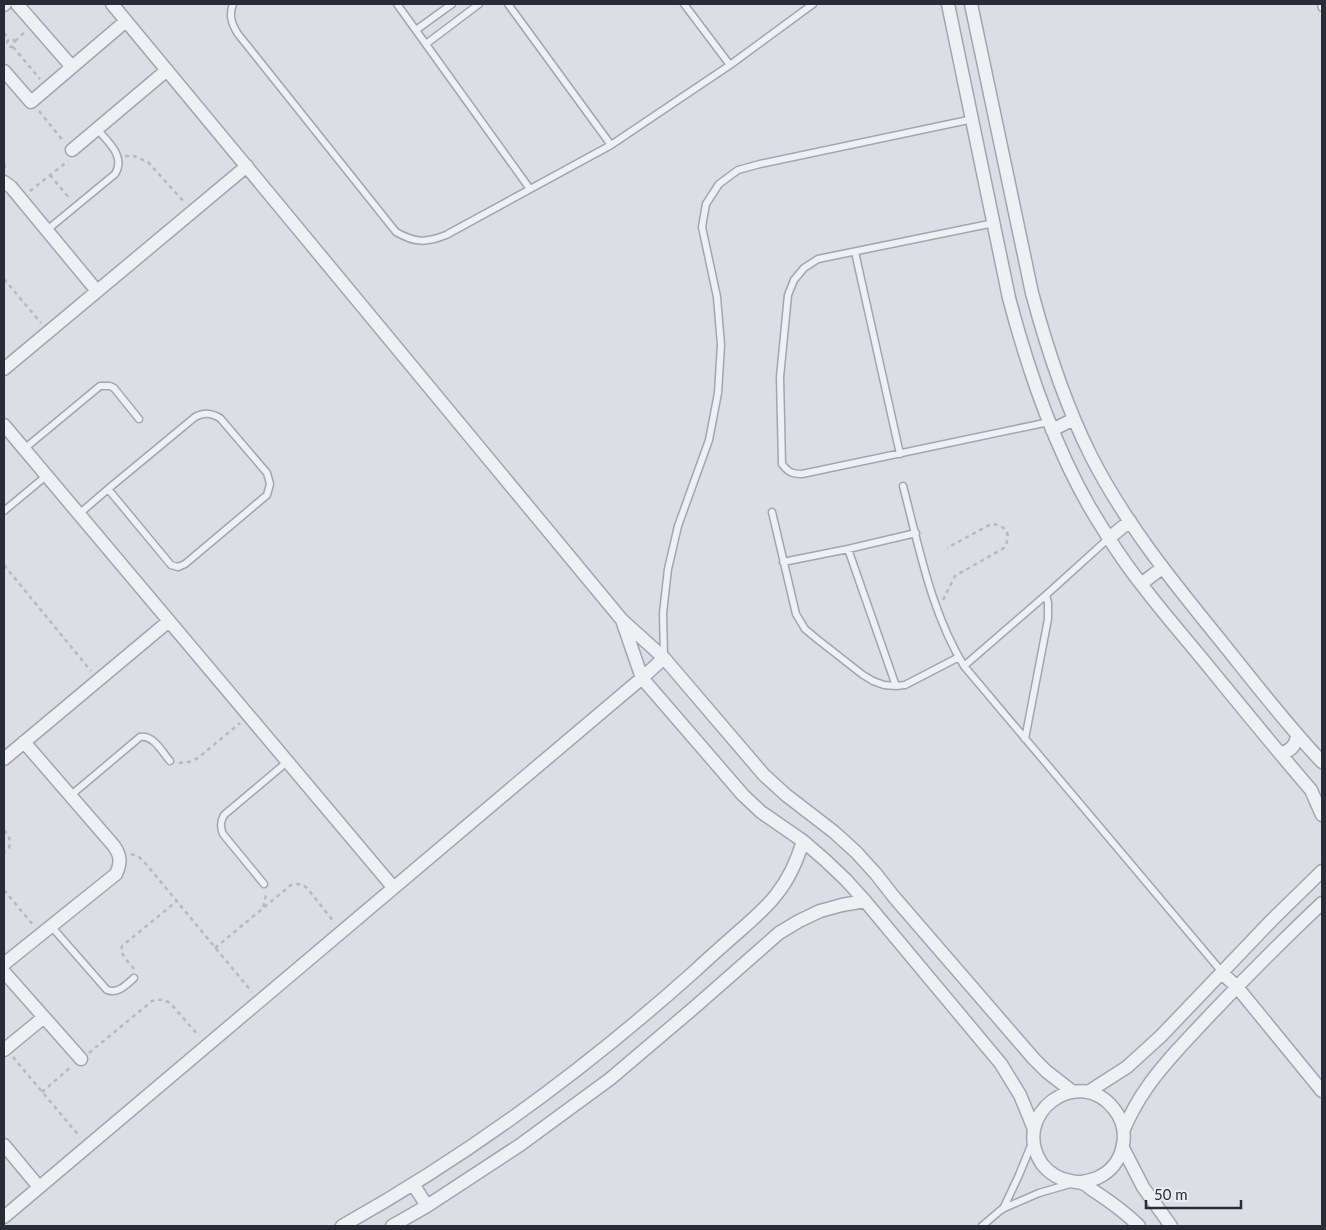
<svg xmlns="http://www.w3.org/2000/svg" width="1326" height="1230" font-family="Lato,sans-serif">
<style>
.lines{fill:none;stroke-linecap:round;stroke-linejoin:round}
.lane-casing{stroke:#a2a5ae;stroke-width:9}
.street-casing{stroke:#a2a5ae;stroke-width:15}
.path{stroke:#b7b9bf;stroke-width:2.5;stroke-dasharray:4 4;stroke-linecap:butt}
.lane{stroke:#eef0f3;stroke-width:6}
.street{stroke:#eef0f3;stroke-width:12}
</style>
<rect width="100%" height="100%" fill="#dcdee5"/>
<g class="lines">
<defs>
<path id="lane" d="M233,4C229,15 231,23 238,34L396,232C415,243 426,243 446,235L611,145L730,65L813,4
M397,4L530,189
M508,4L611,145
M684,4L730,65
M1321,4L1322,8
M416,30L452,4
M426,44L479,4
M994,223L818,259L804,268L794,280L788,295L780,377L782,464C788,472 792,474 802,474L1049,422
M47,230L115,174C126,156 108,142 97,129
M855,252L900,454
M24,449L100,386H110L114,388L139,419
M903,486C919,547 931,612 964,666L1222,972
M4,511L46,476
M772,512L796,614L805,629L817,639L863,675L873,681L884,685L896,686L905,685L959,657
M79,514L108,489L195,417C204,412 211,413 220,418L267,473L270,484L267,495L185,564L178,567L171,565L108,489
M848,549L896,686
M783,562L848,549L916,533
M664,657L663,613L668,569L678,526L709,440L718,393L721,345L717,297L702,227L706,204L719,184L738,170L760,164L973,119
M964,666L1046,595L1109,538
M1025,739L1048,619V603L1046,595
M70,796L140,737C154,735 162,752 170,761
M264,884L223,834C220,827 220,822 224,815L287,762
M51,926L107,990C118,994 126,985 134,978
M1003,1209L1019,1175L1032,1143
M982,1226L1002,1209L1039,1193L1070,1184"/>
<path id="street" d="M17,4L72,67
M112,4L622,620L664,658L764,775L786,795L834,832L856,852L876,874L894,897L1034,1059L1046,1071L1073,1092
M948,4L1009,298C1028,370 1052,441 1089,506C1105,533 1122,560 1142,585C1160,609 1180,632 1199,655C1236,700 1273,746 1311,790L1322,815
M971,4L1032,293C1047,349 1065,404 1091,456C1125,523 1173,582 1221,641C1254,682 1286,724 1322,762
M4,5L5,4
M4,71L31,102L126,21
M72,150L167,70
M4,182L11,187L97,291
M4,369L247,166
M4,425L393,887
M1052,430L1074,419
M1109,538L1130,521
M1141,584L1162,568
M623,623L642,678L743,795L761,812L803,841L825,860L846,880L865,901L1001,1064L1020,1095L1034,1129
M1280,753C1290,752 1296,746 1297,735
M4,759L169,621
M4,964L116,874C121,863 121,856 114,846L24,742
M4,972L81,1059
M1222,973L1237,987L1322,1091
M4,1050L44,1017
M1088,1092L1127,1067L1161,1036L1272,920L1322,871
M1124,1129C1130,1115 1137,1102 1146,1089C1164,1062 1189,1038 1211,1014C1247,976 1284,939 1322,903
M4,1145L39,1187
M1123,1148L1143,1187L1171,1226
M1081,1182C1087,1181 1094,1180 1099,1177C1124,1165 1132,1131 1114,1109C1078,1063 1009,1115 1042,1164C1049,1173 1060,1180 1071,1181C1074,1182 1079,1182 1082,1183C1085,1184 1089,1187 1091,1189C1108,1200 1125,1212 1139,1226
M413,1184L427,1206
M4,1217L642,678L664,658
M342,1226C469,1155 588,1067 696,970C712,955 728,941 744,927C755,917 767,907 776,895C789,879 797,861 803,841
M392,1226L427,1206L520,1145L610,1079L696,1006L779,933L799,921L820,911L842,905L865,901"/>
</defs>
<use href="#lane" class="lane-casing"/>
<use href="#street" class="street-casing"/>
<path class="path" d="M4,33L9,39
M7 43a4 4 0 1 1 8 0a4 4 0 1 1-8 0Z
M15,41L26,31
M13,47L40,79
M39,111L64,142
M125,156H134L148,162L185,203
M4,164L6,171
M50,175L70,199
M30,191L68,161
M4,279L41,323
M4,565L91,671
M943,600L955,576L1004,548C1012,535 1007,525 991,524L947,548
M179,763L189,762L198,758L240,723
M4,830C9,836 11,840 9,848L4,852
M131,854L139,857L146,864L252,992
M4,890L34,926
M263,907L265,902L266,893
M215,948L291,885C297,883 302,884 307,888L334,922
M134,969C129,962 120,956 122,946L177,901
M89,1053L152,1001C159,999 163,999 170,1003L199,1036
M13,1057L80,1137
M42,1092L71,1067"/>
<use href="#lane" class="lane"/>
<use href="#street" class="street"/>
</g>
<rect width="1326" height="1230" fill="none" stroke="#282c39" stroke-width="10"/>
<path d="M1146 1200v8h95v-8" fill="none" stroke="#282c39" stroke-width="2.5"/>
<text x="1154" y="1200" font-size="15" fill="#282c39" stroke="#ebedf3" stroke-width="4" paint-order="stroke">50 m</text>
</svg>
